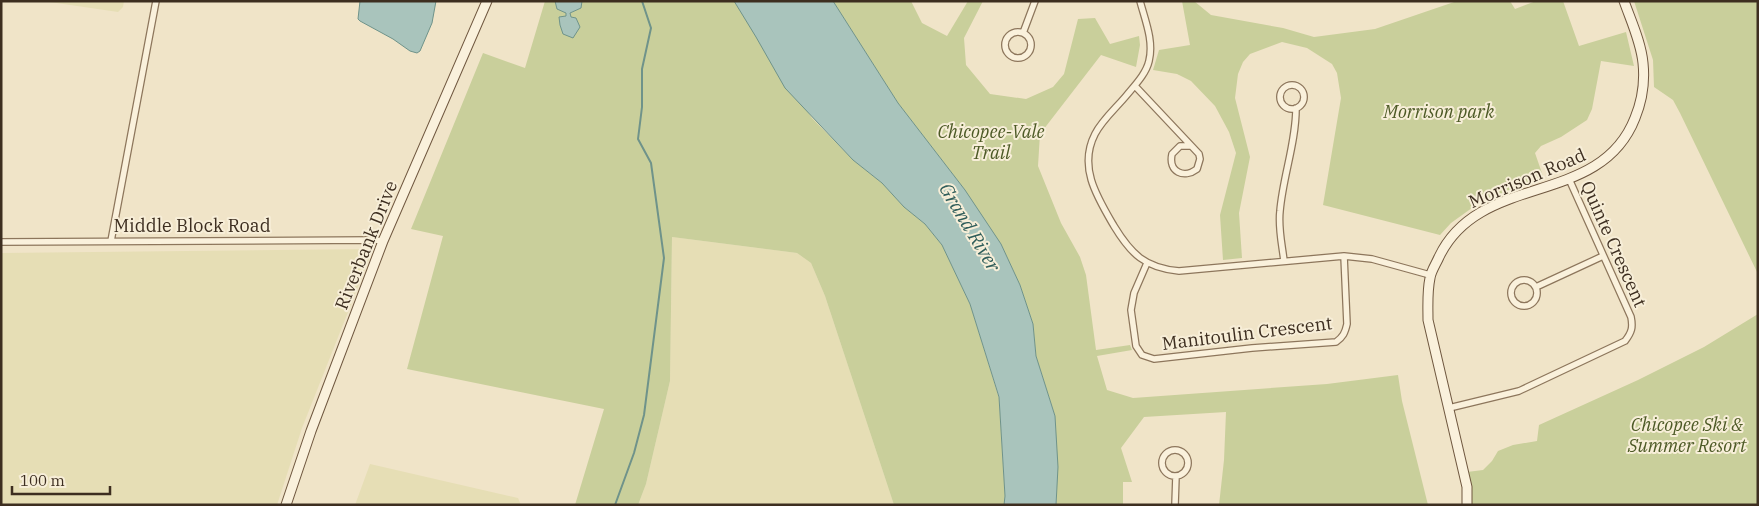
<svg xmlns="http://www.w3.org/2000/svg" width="1759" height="506" font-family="'IBM Plex Serif',serif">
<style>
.farmland{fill:#e6deb5}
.green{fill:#c9cf9b}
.water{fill:#a9c4bc;stroke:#6f938a}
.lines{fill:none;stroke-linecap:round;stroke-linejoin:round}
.stream{stroke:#6f938a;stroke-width:2}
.street-casing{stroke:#8d765c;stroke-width:8}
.secondary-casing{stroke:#6f573f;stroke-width:11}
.street{stroke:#faf1dc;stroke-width:5.5}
.secondary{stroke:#faf1dc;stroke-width:9}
.labels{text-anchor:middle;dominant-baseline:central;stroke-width:4;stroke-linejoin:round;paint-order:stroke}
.park-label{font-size:18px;font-style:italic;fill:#4d5a26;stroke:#f7eed8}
.street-label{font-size:18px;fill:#3d2e20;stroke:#f7eed8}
.water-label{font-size:19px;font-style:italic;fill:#2f5d5a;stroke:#f7eed8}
</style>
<rect width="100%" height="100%" fill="#f0e4c8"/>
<path class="farmland" d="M43,1H124L123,7L118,12Z
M672,237L797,253L811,263L825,296L894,505H638L646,484L670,381Z
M373,249L302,428L277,505H1V253Z
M370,464L518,498L521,505H355Z"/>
<path class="green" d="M545,1H555L557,9L566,12V16L571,17L570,13L581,8L582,1H734L812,118L853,160L882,183L904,207L925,224L942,245L970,304L999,398L1005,496L1004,505H894L825,296L811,263L797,253L672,237L670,381L646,484L638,505H575L604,409L407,369L443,236L411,229L483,53L525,68Z
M833,1H911L922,23L947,36L968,1H983L964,38L966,65L990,94L1026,99L1053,87L1064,74L1078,19L1095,18L1110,44L1139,36L1140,45L1136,67L1101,55L1040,134L1038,166L1061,223L1080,257L1086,275L1096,350L1130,345L1132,350L1097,356L1107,390L1133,398L1327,384L1398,375L1402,401L1428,505H1219L1224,460L1226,412L1144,417L1121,448L1132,482H1123V505H1056L1057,496L1055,416L1036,356L1033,324L1020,285L1001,244L965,190L898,103Z
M1182,1H1194L1211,15L1283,28L1314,37L1375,29L1457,1H1510L1515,9L1536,1H1563L1579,46L1626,32L1634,66L1601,61L1592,109L1587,120L1561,137L1541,146L1535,153L1544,179L1483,200L1451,223L1440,235L1323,205L1341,98L1337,73L1332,64L1307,48L1282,42L1250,54L1243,62L1238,74L1235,98L1250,157L1239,213L1242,258L1223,260L1220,215L1236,153L1229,132L1215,106L1191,81L1177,74L1153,70L1159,50L1190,45Z
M1634,1H1758V274L1680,113L1673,100L1654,87L1653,60Z
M1758,314V505H1471V491L1467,472L1483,470L1492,461L1498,451L1513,445L1537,441L1539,425L1638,380L1704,347Z"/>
<path class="water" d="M360,1H436L432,23L420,51L417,53L410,51L393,39L360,21L358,19Z
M555,1H582L581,8L570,13L571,17L576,18L580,27L573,38L563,34L560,25L559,17L566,16V13L557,9Z
M734,1H833L898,103L965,190L1001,244L1020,285L1033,324L1036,356L1055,416L1058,467L1056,505H1004L1005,496L999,397L970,304L942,245L925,224L904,207L882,183L853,160L785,88L756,37Z"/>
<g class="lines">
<path class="stream" d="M615,505L634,453L644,415L664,258L651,163L638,139L642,107V69L651,28L642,1"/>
<defs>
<path id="street" d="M1140,1C1145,20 1154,41 1149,61C1146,74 1135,85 1126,96C1116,108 1102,120 1095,134C1078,167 1097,197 1114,226C1131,254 1145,268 1179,271L1344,256L1372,259L1430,275
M1005 45a13 13 0 1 1 26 0a13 13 0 1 1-26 0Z
M1023,33L1035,1
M1280 97a12 12 0 1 1 24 0a12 12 0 1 1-24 0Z
M1135,86L1199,154L1200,159L1197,169C1184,179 1168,172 1172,154L1180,146H1190
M111,241L156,1
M1,242L374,240L383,241
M1284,261C1282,244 1278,228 1280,211C1283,176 1296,143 1296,108
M1147,263L1134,293L1131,310L1136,346L1142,355L1154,359L1252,348L1336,342C1343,337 1345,333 1347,324L1344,256
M1511 293a13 13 0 1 1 26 0a13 13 0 1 1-26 0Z
M1536,287L1603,256
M1449,408L1519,391L1625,341C1632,332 1633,327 1631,317L1569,179
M1162 463a13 13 0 1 1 26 0a13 13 0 1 1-26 0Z
M1175,505L1176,476"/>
<path id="secondary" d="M286,505L311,431L383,241L487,1
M1467,505V487L1428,320C1428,306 1427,292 1430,278C1431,271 1436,264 1439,257C1480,171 1600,208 1635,118C1642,101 1645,82 1643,63C1641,42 1631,21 1624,1"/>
</defs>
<use href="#street" class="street-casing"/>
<use href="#secondary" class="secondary-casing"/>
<use href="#street" class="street"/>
<use href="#secondary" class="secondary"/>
</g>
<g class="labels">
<g class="park-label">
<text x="1439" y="111">Morrison park</text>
<text x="991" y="131">Chicopee-Vale<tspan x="991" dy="21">Trail</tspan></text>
<text x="1687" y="424">Chicopee Ski &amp;<tspan x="1687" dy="21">Summer Resort</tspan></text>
</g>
<g class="street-label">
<text transform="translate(1527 178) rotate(-23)">Morrison Road</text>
<text x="192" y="225">Middle Block Road</text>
<text transform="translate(1614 244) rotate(66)">Quinte Crescent</text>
<text transform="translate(366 245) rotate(-68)">Riverbank Drive</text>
<text transform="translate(1247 333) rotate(-7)">Manitoulin Crescent</text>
</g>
<g class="water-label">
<text transform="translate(970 227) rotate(59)">Grand River</text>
</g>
</g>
<rect width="1759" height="506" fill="none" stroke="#3d2e20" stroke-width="5"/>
<path d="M12 486v8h98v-8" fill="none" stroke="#3d2e20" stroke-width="2.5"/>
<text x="20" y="486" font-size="15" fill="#3d2e20" stroke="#f7eed8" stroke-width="4" paint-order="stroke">100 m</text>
</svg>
